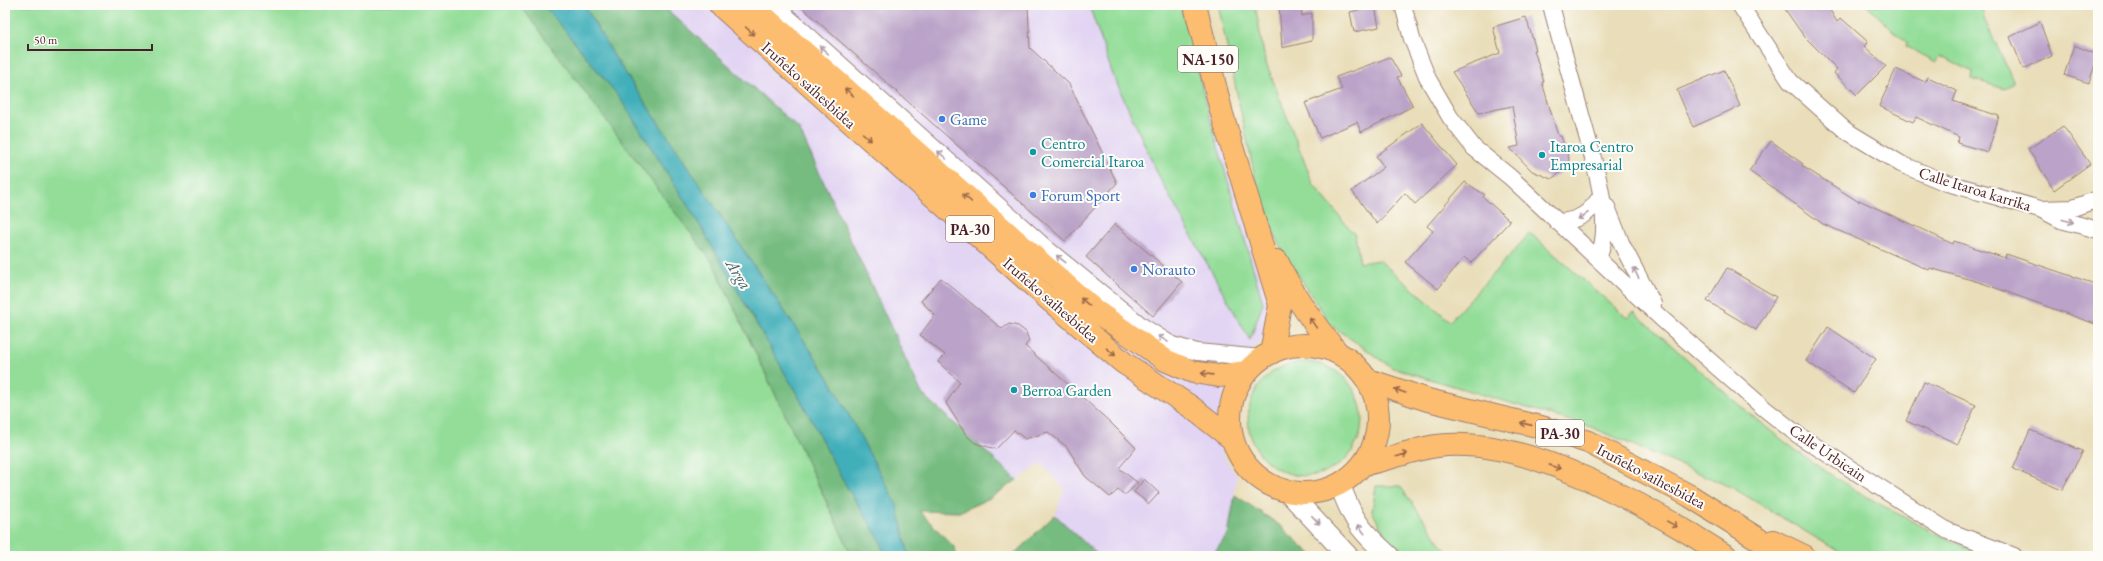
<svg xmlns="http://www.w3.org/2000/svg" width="2103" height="561" font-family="'EB Garamond',serif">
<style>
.built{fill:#e2d4f3}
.green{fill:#93dd98;stroke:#6e7e62}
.forest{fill:#76bc80;stroke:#606e56}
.water{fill:#3fafb9;stroke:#446772}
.building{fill:#baa2c8}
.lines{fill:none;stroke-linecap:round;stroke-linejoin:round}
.minor-casing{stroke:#9a7e72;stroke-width:18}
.tertiary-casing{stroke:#9a7e72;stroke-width:22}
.primary-casing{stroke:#9a7e72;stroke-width:24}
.trunk-casing{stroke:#9a7e72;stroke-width:24}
.motorway-casing{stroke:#9a7e72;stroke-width:24}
.minor{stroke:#fff;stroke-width:16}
.tertiary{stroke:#fff;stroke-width:20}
.primary{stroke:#fcbd6f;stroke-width:22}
.trunk{stroke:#fcbd6f;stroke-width:22}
.motorway{stroke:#fcbd6f;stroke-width:22}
.oneway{stroke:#9a664a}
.oneway2{stroke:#ae9aa0}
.shop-dot{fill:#3f7fe0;stroke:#fdfcf7;stroke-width:1.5}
.culture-dot{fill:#0f9aa8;stroke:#fdfcf7;stroke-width:1.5}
.labels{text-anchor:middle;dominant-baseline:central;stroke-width:4;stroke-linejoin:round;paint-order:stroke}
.shield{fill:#fdfcf7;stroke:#806168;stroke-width:1}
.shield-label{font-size:15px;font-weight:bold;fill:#4a1f2b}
.street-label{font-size:16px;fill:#4a1f2b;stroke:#fdfcf7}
.shop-label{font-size:16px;fill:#366cbe;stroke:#fdfcf7;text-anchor:start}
.culture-label{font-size:16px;fill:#0d838f;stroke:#fdfcf7;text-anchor:start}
.water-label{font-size:17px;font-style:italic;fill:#45606b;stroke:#fdfcf7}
</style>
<rect width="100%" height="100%" fill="#fdfcf7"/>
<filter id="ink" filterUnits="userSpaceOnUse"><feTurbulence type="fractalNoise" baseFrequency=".025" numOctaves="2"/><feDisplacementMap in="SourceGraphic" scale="8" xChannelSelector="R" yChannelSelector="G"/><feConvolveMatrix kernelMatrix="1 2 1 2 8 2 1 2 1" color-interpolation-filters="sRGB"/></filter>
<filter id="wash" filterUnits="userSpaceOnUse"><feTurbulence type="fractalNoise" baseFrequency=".012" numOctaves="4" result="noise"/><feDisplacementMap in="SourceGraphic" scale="16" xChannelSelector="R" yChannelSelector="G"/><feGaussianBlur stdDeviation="0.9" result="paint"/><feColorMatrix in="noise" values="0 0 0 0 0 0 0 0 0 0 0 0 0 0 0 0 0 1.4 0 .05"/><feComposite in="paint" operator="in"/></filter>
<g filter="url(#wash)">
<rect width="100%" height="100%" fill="#e9deb9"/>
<path class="built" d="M662,5H1188L1267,286L1270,321L1264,337L1254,349L1235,365L1223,402L1219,436L1224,457L1237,476L1228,534L1212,556H1099L1055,515L1064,489L1041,464L1017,480L922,394L799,129Z"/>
<path class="green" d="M5,5H522L571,73L713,263L852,556H5Z
M1089,5H1181L1211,122L1263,303L1250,340L1161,181L1113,75Z
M1218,5H1255L1265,60L1313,184L1355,235L1360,263L1379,260L1450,321L1530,233L1627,318L1634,312C1699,369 1764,432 1836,478C1883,508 1934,533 1984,556H1846L1733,488L1591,427L1393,368L1332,326L1282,251L1261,205Z
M1867,5H1982L1984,19L2014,82L2005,89L1972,79L1973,72L1939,56L1936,62L1906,46L1907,42L1893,31Z
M1248 419a57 57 0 1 1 114 0a57 57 0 1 1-114 0Z
M1376,486H1400L1450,556H1408L1388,541L1372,511Z"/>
<path class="forest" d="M520,5H544L620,98L698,222L809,415L842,479L881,541L884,556H852L713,263Z
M584,5H662L799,129L922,394L1017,480L990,498L959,512L919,511L954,547L957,556H909L896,505L829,378L614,56Z
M1235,495L1278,524L1313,556H1212L1228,534Z
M1055,515L1099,556H1012Z"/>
<path class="water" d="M544,5H584L614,56L829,378L897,505L909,556H884L881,541L842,479L809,415L698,222L620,98Z"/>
<g id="blocks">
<path class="building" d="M799,5H1028L1030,48L1069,84L1117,183L1065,241Z
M1279,5H1301L1302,16L1312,13V41L1282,48Z
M1782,5H1827L1837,22L1841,18L1868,42L1864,46L1886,66L1857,95L1834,73L1837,69L1803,35Z
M1375,6L1379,27L1354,32L1350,12Z
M1526,17L1536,50H1534L1544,82H1542L1558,136H1561L1569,159L1567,168L1551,179L1532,171L1510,148L1519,146L1512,106L1479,113L1452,72L1500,53L1493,27Z
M2040,22L2052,56L2023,69L2010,37Z
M2074,45L2098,55L2089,83L2064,75Z
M1390,57L1401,76L1397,77L1413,106L1361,132L1357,122L1320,138L1305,103L1342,89L1336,77Z
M1896,69L1925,82L1928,77L1957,91L1953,101L1999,116L1988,152L1957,143L1959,137L1916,117L1913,122L1879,106Z
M1724,70L1740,106L1693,127L1677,90Z
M1422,123L1457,165L1415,204L1405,193L1377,224L1352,191L1384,167L1376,156Z
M2063,126L2090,164L2054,190L2028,149Z
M1771,141L1803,164L1802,166L1859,202V200L1953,244L1954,241L2005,258L2006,254L2098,285V325L1982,283L1930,268L1929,270L1823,224L1749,171Z
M1465,182L1485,195L1483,197L1510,221L1471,263L1464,257L1438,289L1405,262L1433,231L1427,226Z
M1115,224L1182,282L1153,316L1086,257Z
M1727,268L1776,297L1756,330L1707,301Z
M941,278L1002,329L1009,324L1018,326L1026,332L1029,341L1025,346L1111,423L1136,448L1119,468L1138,483L1125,495L1118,490L1110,497L1085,476L1067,447L1048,432L1025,439L1014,430L996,449L975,443L966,435L946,403L960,382L938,362L945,355L920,335L935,315L921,301Z
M1828,327L1876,359L1854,393L1806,361Z
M1924,382L1976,405L1958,444L1906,421Z
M2030,430L2083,451L2062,490L2013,469Z
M1144,479L1159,493L1149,504L1134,492Z"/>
</g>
</g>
<g filter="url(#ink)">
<use href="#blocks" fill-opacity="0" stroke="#9a7e72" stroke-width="1"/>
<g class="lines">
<defs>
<path id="minor" d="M774,5L1047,249L1142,326L1172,345L1197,352L1262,358
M1403,5L1412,39L1428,79L1450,117L1474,148L1510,177L1662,319L1765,409L1798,435L1948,531L2014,556
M1551,5C1560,40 1570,75 1580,111C1590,150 1616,220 1598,258
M1740,5L1790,81L1845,130L1901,164L1944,182L2040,209L2061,220L2098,230
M1607,207L1622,245L1653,304
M2041,209L2073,208L2098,199
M1557,222C1579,221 1589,214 1601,196"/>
<path id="tertiary" d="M1340,485C1353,521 1361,531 1389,556
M1289,493L1348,556"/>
<path id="primary" d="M1195,5L1222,114L1280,305L1271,353
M1277,261C1293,295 1314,325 1338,353"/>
<path id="trunk" d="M720,5L1045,296L1124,363L1191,407L1231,438
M751,5L1093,309L1165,360L1193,372L1219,376L1246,372
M1230 419a74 74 0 1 1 148 0a74 74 0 1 1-148 0Z"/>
<path id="motorway" d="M1368,380L1428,400L1541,427L1588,442L1690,496L1785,556
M1364,464C1388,460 1413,449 1437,446C1526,434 1652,509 1726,556
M1773,541L1804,556"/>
</defs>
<use href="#minor" class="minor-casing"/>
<use href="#tertiary" class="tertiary-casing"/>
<use href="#primary" class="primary-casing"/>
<use href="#trunk" class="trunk-casing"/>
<use href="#motorway" class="motorway-casing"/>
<use href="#minor" class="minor"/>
<use href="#tertiary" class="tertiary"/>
<use href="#primary" class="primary"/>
<use href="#trunk" class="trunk"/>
<use href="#motorway" class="motorway"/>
</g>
<defs><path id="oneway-shaft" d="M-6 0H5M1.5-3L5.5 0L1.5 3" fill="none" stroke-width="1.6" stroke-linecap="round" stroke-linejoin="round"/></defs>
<g class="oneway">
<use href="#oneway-shaft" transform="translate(750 31) rotate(42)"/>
<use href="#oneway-shaft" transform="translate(849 92) rotate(-138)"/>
<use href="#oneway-shaft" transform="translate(867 137) rotate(42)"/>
<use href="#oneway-shaft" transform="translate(967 198) rotate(-138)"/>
<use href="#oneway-shaft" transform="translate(1085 302) rotate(-139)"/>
<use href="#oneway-shaft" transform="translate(1313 323) rotate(-125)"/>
<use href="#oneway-shaft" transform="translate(1111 352) rotate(40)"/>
<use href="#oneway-shaft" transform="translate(1207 374) rotate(-172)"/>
<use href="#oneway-shaft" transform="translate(1400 391) rotate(-161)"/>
<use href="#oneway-shaft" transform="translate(1526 424) rotate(-167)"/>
<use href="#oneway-shaft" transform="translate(1402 455) rotate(-16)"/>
<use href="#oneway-shaft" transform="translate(1555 467) rotate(20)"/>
<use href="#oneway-shaft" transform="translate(1672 524) rotate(29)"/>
</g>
<g class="oneway2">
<use href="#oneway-shaft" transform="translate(824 50) rotate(-138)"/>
<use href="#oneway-shaft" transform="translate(942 155) rotate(-138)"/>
<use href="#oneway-shaft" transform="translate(1583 216) rotate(147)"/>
<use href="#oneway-shaft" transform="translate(2068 221) rotate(15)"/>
<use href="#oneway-shaft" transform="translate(1061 259) rotate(-142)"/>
<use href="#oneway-shaft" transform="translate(1636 273) rotate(-117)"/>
<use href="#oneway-shaft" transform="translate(1163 339) rotate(-148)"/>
<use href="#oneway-shaft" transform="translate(1316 520) rotate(46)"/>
<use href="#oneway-shaft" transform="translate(1361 529) rotate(-129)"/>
</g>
</g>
<g class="shop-dot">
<circle cx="942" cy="119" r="4"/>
<circle cx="1033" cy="195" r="4"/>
<circle cx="1134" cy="269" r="4"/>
</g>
<g class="culture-dot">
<circle cx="1033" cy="152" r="4"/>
<circle cx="1542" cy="155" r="4"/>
<circle cx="1014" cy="390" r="4"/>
</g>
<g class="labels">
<g class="shield">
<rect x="1178" y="46" width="60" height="26" rx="3"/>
<rect x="946" y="216" width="48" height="26" rx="3"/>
<rect x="1536" y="420" width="48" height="26" rx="3"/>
</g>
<g class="shield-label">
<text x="1208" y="59">NA-150</text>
<text x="970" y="229">PA-30</text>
<text x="1560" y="433">PA-30</text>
</g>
<g class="street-label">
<text transform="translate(809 85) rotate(42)">Iruñeko saihesbidea</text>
<text transform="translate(1975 189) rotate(17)">Calle Itaroa karrika</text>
<text transform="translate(1051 300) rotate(41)">Iruñeko saihesbidea</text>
<text transform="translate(1828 453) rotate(34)">Calle Urbicain</text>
<text transform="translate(1651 476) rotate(28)">Iruñeko saihesbidea</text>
</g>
<g class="shop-label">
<text x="950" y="119">Game</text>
<text x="1041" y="195">Forum Sport</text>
<text x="1142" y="269">Norauto</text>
</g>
<g class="culture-label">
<text x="1041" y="143">Centro<tspan x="1041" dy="18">Comercial Itaroa</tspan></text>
<text x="1550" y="146">Itaroa Centro<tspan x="1550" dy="18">Empresarial</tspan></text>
<text x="1022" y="390">Berroa Garden</text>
</g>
<g class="water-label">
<text transform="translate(739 274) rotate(58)">Arga</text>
</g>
</g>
<rect width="2103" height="561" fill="none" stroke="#fdfcf7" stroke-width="20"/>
<path d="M28 44v6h124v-6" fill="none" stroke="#4a1f2b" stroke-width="2"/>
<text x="34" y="44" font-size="12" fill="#4a1f2b" stroke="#fdfcf7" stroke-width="3" paint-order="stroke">50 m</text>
</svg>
